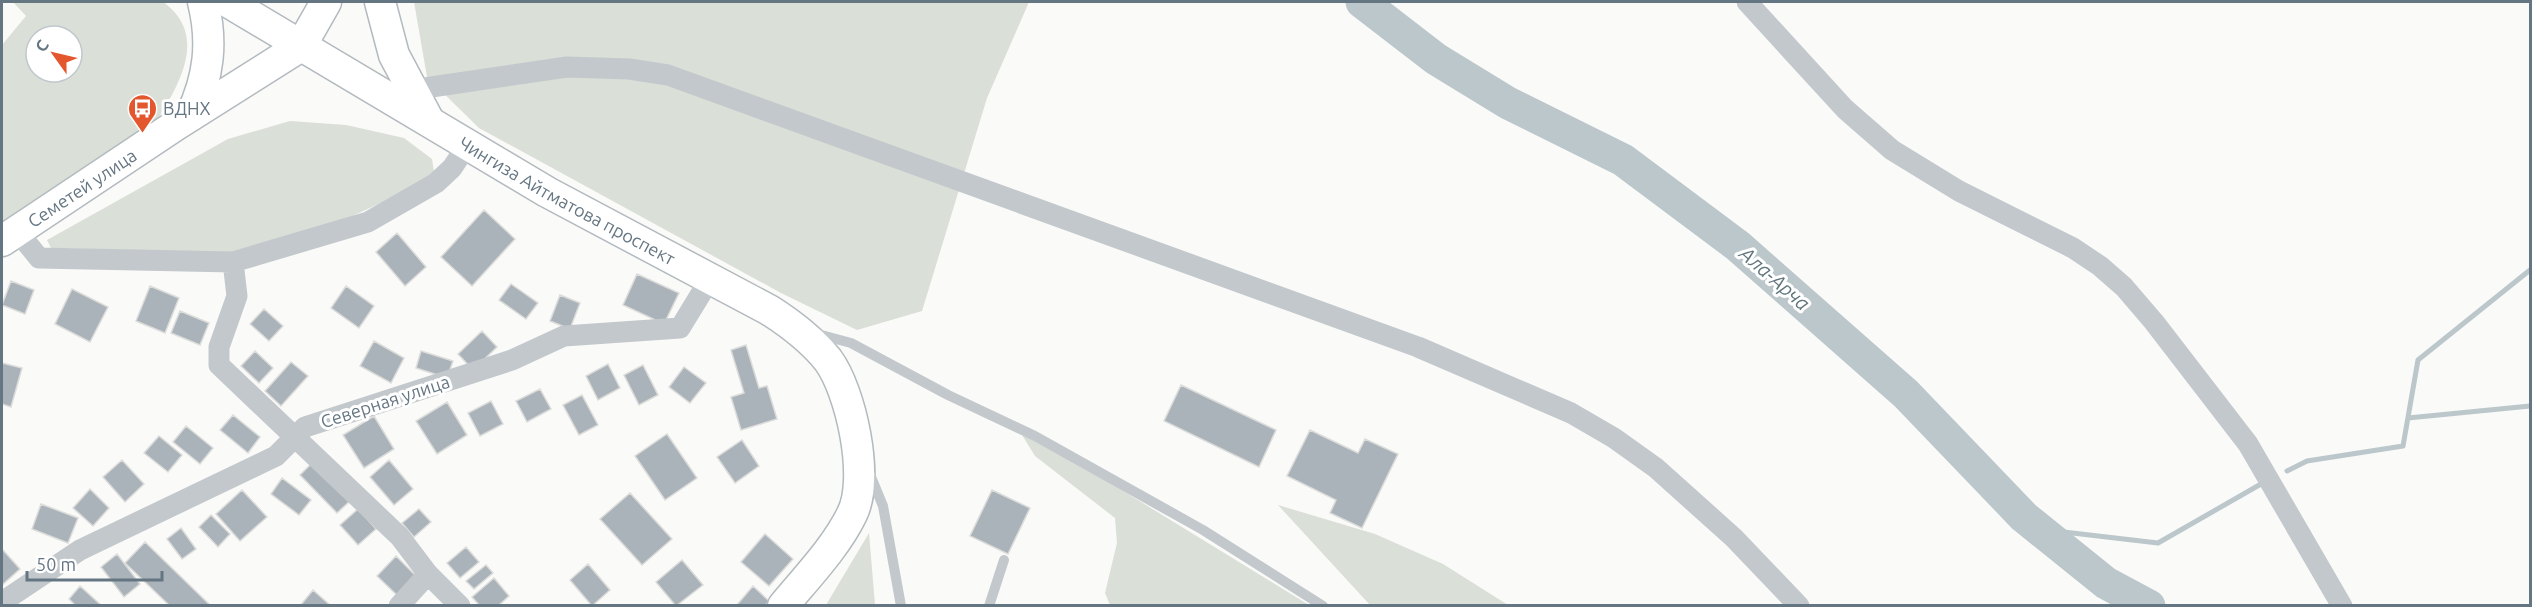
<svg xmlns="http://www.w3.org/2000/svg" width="2532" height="607" font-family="Ubuntu,sans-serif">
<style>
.green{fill:#dadfd7;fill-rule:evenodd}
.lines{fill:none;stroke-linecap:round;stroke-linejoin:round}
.stream{stroke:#bbc7cb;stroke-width:5}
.river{stroke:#bbc7cb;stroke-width:33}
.building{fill:#aab3b9;stroke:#dcdcda;stroke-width:1.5}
.secondary-casing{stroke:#b3babf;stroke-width:33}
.lane{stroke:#c3c8cc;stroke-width:10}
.street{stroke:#c3c8cc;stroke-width:21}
.secondary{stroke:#fff;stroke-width:30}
.labels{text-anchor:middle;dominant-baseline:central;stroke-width:6;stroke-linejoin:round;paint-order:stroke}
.poi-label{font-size:18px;fill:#657683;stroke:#fff;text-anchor:start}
.street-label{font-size:18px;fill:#657683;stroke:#fff}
.water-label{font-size:20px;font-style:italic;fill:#60757c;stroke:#fff}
</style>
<rect width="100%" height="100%" fill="#fafaf8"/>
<path class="green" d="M13,2H163C207,33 182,80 159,117L2,227V45L26,16ZM36,36H72V72H36Z
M414,2H1029L987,98L922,311L857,330L781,293L479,128L427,77Z
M290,121L346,125L404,138L432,159L434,172L414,188L328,227L236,253L51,248L47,240L228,139Z
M1022,435L1045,443L1309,605H1110L1105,593L1117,543L1115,518L1035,456Z
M1278,505L1375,534L1443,564L1508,605H1370Z
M869,533L875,605H826Z"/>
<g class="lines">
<path class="stream" d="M2408,418L2530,406
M2287,471L2307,461L2403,446L2418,360L2530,270
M2038,529L2158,543L2261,484"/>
<path class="river" d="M1362,2L1436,59L1508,103L1623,160L1738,246L1906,394L2024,517L2106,583L2149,606"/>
</g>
<path class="building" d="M484,210L515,239L472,286L441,257Z
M397,233L426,267L405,286L376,252Z
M637,274L679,293L664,324L623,305Z
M11,281L34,290L25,314L2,305Z
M511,284L538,303L526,319L499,300Z
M150,286L179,298L165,333L136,321Z
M346,286L374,306L359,328L331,308Z
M72,289L108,307L90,342L55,324Z
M560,295L580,303L570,329L550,321Z
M264,309L283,326L269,341L250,324Z
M180,311L209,323L200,345L171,333Z
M482,331L497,347L473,370L458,354Z
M374,341L404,358L391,383L360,366Z
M746,345L759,388L767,386L777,419L741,430L731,397L744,393L731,350Z
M255,351L273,368L259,383L241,366Z
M421,351L453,361L447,378L416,368Z
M291,362L308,376L281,406L265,391Z
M2,363L22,368L11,407L2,404Z
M608,364L620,388L598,400L586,376Z
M643,365L658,395L639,405L624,375Z
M684,367L706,383L690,403L669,387Z
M1181,385L1276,430L1259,467L1164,421Z
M540,389L551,409L527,422L516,401Z
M582,395L598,425L579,435L563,405Z
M491,401L503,424L480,436L468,413Z
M447,402L467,435L437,454L416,421Z
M233,415L260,437L248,453L220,430Z
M374,416L394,449L364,468L343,435Z
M186,426L213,448L200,464L173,442Z
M1310,430L1358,453L1365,439L1398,454L1362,528L1330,513L1336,500L1287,476Z
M667,434L697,478L665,500L635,456Z
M159,436L182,455L168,472L144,453Z
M742,440L759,466L735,483L717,457Z
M122,460L144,484L125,502L103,477Z
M389,460L413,489L394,505L370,477Z
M312,463L350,501L337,513L300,475Z
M282,478L311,500L299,515L271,494Z
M90,489L109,508L93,526L73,508Z
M242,490L267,517L240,541L216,514Z
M992,490L1030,508L1008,554L970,536Z
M630,493L672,539L642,565L600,519Z
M41,504L78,518L68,543L32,529Z
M358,509L376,529L358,545L340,525Z
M419,509L431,522L414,537L402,523Z
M211,515L230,534L218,547L199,527Z
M181,528L196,549L182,559L167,539Z
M765,534L793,559L769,586L741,562Z
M145,542L211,606H170L125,563Z
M466,547L479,562L460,578L447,563Z
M2,549L20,569L2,585Z
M117,554L140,584L124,597L101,567Z
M396,556L419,579L400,598L377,576Z
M682,560L703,585L676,606L656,582Z
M588,564L610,590L592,606L570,580Z
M486,565L493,573L474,589L466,581Z
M494,578L509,596L498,606H480L472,597Z
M80,586L102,606H76L69,599Z
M753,586L769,601L765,606H736Z
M313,590L331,606H300Z"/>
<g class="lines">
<defs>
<g id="secondary">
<path id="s1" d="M228,2L547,192L769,310C791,324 811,339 828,360C851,391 870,478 852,514C836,547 807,577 783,606"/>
<path d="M380,2L394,55L428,119"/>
<path d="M191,115C209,77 213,42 203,2"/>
<path id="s2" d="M2,241L176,125L301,46L326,2"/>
</g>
</defs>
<use href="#secondary" class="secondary-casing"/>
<path class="lane" d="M814,333L851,343L948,395L1035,436L1203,530L1323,606
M869,472L883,506L901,606
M989,606L1004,560"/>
<path class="street" d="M1747,2L1845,109L1892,150L1959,191L2073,248L2100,266L2124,287L2154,322L2248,444L2342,606
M411,90L567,67L629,69L668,75L1418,347L1571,413L1614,438L1656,468L1734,538L1799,606
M17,231L39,258L233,262L368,222L436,183L452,168L468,144
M233,262L237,296L219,347V365L400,537L428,574L460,606
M2,602L80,550L276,456L305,427L512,360L564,336L680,328L710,279
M399,606L428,574"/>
<use href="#secondary" class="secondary"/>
</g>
<defs>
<symbol id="bus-pin" viewBox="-11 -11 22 30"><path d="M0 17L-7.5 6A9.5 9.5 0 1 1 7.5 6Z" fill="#e4572e" stroke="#fff"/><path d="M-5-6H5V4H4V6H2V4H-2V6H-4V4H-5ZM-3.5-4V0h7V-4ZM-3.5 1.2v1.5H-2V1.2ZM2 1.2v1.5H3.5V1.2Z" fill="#fff"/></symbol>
</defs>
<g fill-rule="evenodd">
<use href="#bus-pin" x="126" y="92" width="33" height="45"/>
</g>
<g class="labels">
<g class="poi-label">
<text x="163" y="108">ВДНХ</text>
</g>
<g class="street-label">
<text stroke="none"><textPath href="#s2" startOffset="96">Семетей улица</textPath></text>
<text stroke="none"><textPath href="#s1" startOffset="393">Чингиза Айтматова проспект</textPath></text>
<text transform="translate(385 401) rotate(-18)">Северная улица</text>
</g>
<g class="water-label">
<text transform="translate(1775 278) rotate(41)">Ала-Арча</text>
</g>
</g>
<rect width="2532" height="607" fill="none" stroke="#657683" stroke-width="6"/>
<g transform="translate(54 54) rotate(304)"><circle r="28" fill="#ffffff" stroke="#c1c8cd" stroke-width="1.5"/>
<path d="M0-4.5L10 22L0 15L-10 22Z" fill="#e4572e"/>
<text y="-9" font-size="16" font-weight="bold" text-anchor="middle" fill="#657683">С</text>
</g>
<path d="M27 571v9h135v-9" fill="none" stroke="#657683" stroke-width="3"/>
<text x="36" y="571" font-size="18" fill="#657683" stroke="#ffffff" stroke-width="4.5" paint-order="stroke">50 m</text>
</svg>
